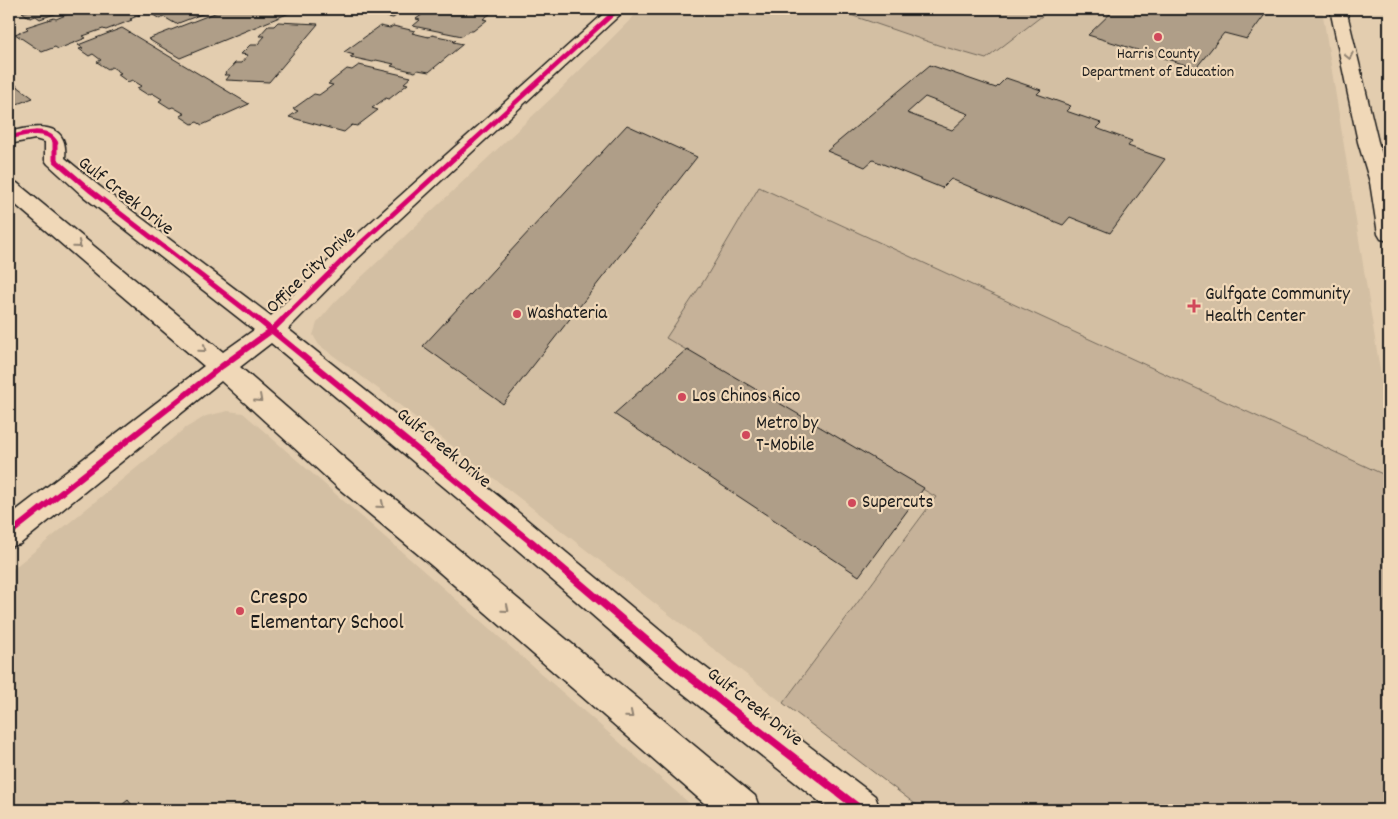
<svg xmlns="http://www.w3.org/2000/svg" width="1398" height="819" font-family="Dekko,sans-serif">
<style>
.built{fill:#d3bfa3}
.green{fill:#c6b299;stroke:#71675a}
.building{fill:#af9e88;stroke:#1c1c1c;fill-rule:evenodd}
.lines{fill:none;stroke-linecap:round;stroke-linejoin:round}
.minor-casing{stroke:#1c1c1c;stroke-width:3}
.major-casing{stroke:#1c1c1c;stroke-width:3}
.highway-casing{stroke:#1c1c1c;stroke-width:3}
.minor{fill:#f0d8b8;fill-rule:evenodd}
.major{fill:#f0d8b8;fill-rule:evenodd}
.highway{fill:#f0d8b8;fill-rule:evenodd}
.cycleway-far3-casing{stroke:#f0d8b8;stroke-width:6}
.cycleway-far2-casing{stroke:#f0d8b8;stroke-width:8}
.cycleway-far1-casing{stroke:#f0d8b8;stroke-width:9}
.cycleway-casing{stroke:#f0d8b8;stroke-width:11}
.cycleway-far3{stroke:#d6006c;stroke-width:4.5}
.cycleway-far2{stroke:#d6006c;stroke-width:5}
.cycleway-far1{stroke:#d6006c;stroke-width:6}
.cycleway{stroke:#d6006c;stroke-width:8}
.oneway{stroke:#918372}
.poi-dot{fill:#d1495b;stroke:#f0d8b8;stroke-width:2}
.labels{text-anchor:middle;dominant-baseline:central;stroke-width:4.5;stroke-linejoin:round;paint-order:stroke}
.far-poi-label{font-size:16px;fill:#1c1c1c;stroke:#f0d8b8}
.street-label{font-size:19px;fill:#1c1c1c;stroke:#f0d8b8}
.poi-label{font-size:19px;fill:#1c1c1c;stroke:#f0d8b8;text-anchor:start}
.near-poi-label{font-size:22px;fill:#1c1c1c;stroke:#f0d8b8;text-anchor:start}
</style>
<rect width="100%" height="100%" fill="#e3cdaf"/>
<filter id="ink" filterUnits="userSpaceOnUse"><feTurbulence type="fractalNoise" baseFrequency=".02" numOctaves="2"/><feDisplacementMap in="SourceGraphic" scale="10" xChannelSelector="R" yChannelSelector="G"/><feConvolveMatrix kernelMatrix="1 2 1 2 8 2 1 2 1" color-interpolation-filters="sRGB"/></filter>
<g filter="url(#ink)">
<path class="built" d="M641,9H833L938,45L986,59L1051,9H1322L1389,426V477L759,187L705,279L667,338L936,497L783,703L388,396L319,345L313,335L317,323L335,302L558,92Z
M228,411L243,413L697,810H9V572L184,429L206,416Z"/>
<path class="green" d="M833,9H1051L986,59L938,45Z
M759,187L1389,477V810H923L783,703L936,497L666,338L705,279Z"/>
<path class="building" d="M25,9H69L40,19L36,16L30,18L22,12L28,11Z
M80,9H130L140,15L130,19L132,20L106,30L103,29L83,36L86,38L58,49L55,47L42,52L15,34L28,29L26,27L54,18L56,19Z
M143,9H215L176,24L164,17L160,19Z
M225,9H299L180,58L148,39Z
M371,9H406L393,18L366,12Z
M430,9H501L498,11H494L483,19L487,20L473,31H469L462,36L413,26L420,20L416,19Z
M1115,9H1269L1247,39L1224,33L1196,68L1088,35Z
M278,22L318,24L269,82L226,80L230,75H224L235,63H241L248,55L241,54L250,45H257L265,36H259L268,26H274Z
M380,26L390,28L393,26L415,31L412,33L429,37L432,35L456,40L453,42L463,44L429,72L418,70L415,72L391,66L394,64L376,60L373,62L350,57L354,55L344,52Z
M122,28L249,104L202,125L197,122L192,124L180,116L185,114L173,107L170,108L159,101L162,99L152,93L148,95L137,88L142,86L132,80L128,82L117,74L121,73L112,67L108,69L97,62L101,60L93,54L89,56L79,49L83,48L78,45Z
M359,65L411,77L404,83L408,84L389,99L386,98L372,108L378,110L357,126L352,125L344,132L289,117L298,111L293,109L314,94L319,95L333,85L328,84L347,69L352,70Z
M930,65L996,88L1006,78L1041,90L1037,94L1071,106L1066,111L1101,123L1096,128L1132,141L1128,146L1165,159L1110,233L1070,217L1063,225L951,179L942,188L873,160L865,167L827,151ZM925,97L969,114L952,130L907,113Z
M9,80L33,98L9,107Z
M627,125L697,157L503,404L423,346Z
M687,349L924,488L859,576L614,414Z
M128,800L136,810H116Z"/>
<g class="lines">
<defs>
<path id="minor" d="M609,9H626L358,258L288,329L502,499L693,658L875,796L880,810H830L669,682L480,517L271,343L240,367L357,469L453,545L755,796L760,810H712L431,565L337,487L221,381L20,544L9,547V516L204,366L9,199V182L17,183L223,352L254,330L83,196L48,164L45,160V142L35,139L9,144V132C35,125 69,120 65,158L99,186L271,316L342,248Z"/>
<path id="major" d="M1330,9H1346L1378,142L1389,175V241L1381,239L1378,234L1370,182L1358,142Z"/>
<path id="highway" d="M1381,176L1389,179V207L1381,205L1370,182L1374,178Z"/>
</defs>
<use href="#minor" class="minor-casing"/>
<use href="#major" class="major-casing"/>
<use href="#highway" class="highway-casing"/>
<use href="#minor" class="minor"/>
<use href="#major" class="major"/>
<use href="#highway" class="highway"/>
<defs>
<path id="cycleway-far3" d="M9,138C24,133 47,127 56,143
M471,143L618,9"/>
<path id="cycleway-far2" d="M55,142V160L91,191L260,321
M281,321L350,253L472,142"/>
<path id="cycleway-far1" d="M259,320L532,543
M9,534L222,366L272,330L282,320"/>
<path id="cycleway" d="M531,542L681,670L861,810"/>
</defs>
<use href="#cycleway-far3" class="cycleway-far3-casing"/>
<use href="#cycleway-far2" class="cycleway-far2-casing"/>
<use href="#cycleway-far1" class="cycleway-far1-casing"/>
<use href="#cycleway" class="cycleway-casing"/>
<use href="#cycleway-far3" class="cycleway-far3"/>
<use href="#cycleway-far2" class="cycleway-far2"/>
<use href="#cycleway-far1" class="cycleway-far1"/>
<use href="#cycleway" class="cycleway"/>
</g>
<defs><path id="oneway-chevron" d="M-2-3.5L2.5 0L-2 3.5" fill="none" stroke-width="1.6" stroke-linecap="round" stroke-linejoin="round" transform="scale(1.25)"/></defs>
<g class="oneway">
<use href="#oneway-chevron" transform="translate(1349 56) rotate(77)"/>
<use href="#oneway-chevron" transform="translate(78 245) rotate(40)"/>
<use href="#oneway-chevron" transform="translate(203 349) rotate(40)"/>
<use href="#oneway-chevron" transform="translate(259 399) rotate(42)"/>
<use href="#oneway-chevron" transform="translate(381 505) rotate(39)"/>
<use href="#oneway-chevron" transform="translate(506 609) rotate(40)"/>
<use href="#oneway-chevron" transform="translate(630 715) rotate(40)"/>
</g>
</g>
<g class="poi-dot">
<circle cx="1158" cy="37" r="5"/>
<path d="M1191.5 298.5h5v5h5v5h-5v5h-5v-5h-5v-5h5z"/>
<circle cx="517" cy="314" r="5"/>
<circle cx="682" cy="397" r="5"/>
<circle cx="746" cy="435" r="5"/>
<circle cx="852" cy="503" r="5"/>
<circle cx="240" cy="611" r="5"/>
</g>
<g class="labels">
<g class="far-poi-label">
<text x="1158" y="54">Harris County<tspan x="1158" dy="18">Department of Education</tspan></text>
</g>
<g class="street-label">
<text transform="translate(125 197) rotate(38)">Gulf Creek Drive</text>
<text transform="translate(312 271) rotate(-44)">Office City Drive</text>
<text transform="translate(443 449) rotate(39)">Gulf Creek Drive</text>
<text transform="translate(754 708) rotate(38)">Gulf Creek Drive</text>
</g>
<g class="poi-label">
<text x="1205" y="295">Gulfgate Community<tspan x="1205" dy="22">Health Center</tspan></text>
<text x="527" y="314">Washateria</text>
<text x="692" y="397">Los Chinos Rico</text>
<text x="756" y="424">Metro by<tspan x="756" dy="22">T-Mobile</tspan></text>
<text x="862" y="503">Supercuts</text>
</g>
<g class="near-poi-label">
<text x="250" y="598">Crespo<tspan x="250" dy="25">Elementary School</tspan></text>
</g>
</g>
<rect width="1398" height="819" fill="none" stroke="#f0d8b8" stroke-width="30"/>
<rect x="15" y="15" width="1368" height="789" fill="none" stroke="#1c1c1c" stroke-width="2" filter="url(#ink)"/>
</svg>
